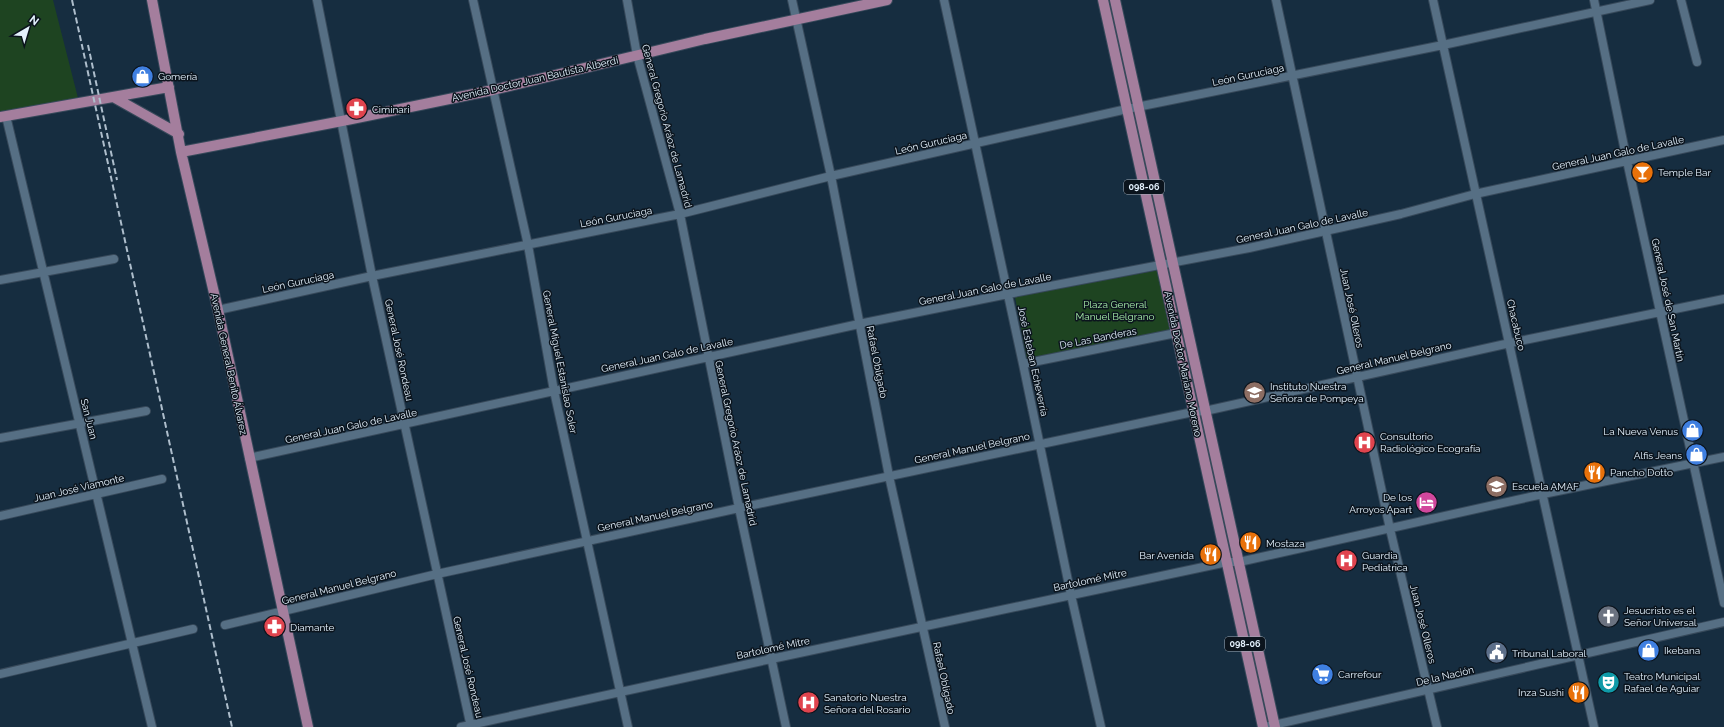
<svg xmlns="http://www.w3.org/2000/svg" width="1724" height="727" font-family="Raleway,sans-serif">
<style>
.green{fill:#1e4421}
.lines{fill:none;stroke-linecap:round;stroke-linejoin:round}
.minor-casing{stroke:#37495a;stroke-width:10}
.major-casing{stroke:#37495a;stroke-width:12}
.minor{stroke:#566f84;stroke-width:8}
.major{stroke:#a47e9d;stroke-width:10}
.rail{stroke:#aebecc;stroke-width:2;stroke-dasharray:6 3;stroke-linecap:butt}
.labels{text-anchor:middle;dominant-baseline:central;stroke-width:3;stroke-linejoin:round;paint-order:stroke}
.shield{fill:#0b141d;stroke:#a3afba;stroke-width:1}
.shield-label{font-size:9px;font-weight:bold;fill:#e4f2fe}
.street-label{font-size:10px;fill:#e4f2fe;stroke:#0b141d}
.poi-label{font-size:10px;fill:#e4f2fe;stroke:#0b141d;text-anchor:start}
.park-label{font-size:10px;fill:#a7eda9;stroke:#0b141d}
</style>
<rect width="100%" height="100%" fill="#162d40"/>
<path class="green" d="M0,0H53L78,98L0,112Z
M1159,270L1171,331L1027,359L1015,297Z"/>
<g class="lines">
<defs>
<path id="minor" d="M317,0L372,276L471,727
M473,0L528,245L554,391L628,727
M627,0L637,55L680,214L739,508L786,727
M792,0L831,176L889,476L945,727
M944,0L1023,364L1071,595L1101,727
M1276,0L1390,529L1437,727
M1433,0L1594,727
M1594,0L1627,161L1724,603
M1681,0L1697,62
M6,116L152,727
M0,280L114,259
M218,310L372,276L680,214L831,176L1127,109L1443,45L1650,0
M1023,364L1176,333
M0,438L146,411
M249,458L859,324L1008,294L1249,248L1401,214L1475,194L1724,140
M0,516L162,479
M225,625L437,574L739,508L1193,412L1205,411L1510,343L1724,299
M0,674L193,629
M1269,726L1724,622
M461,727L771,659L1227,562H1239L1543,494L1724,457"/>
<path id="major" d="M152,0L181,152L218,310L308,727
M1103,0L1263,727
M1115,0L1275,727
M115,98L179,134
M0,117L169,87
M181,152L342,121L493,90L705,39L887,0"/>
</defs>
<use href="#minor" class="minor-casing"/>
<use href="#major" class="major-casing"/>
<use href="#minor" class="minor"/>
<use href="#major" class="major"/>
<path class="rail" d="M72,0L232,727
M88,45L117,180"/>
</g>
<defs>
<symbol id="shop-disc" viewBox="-11 -11 22 22"><circle r="9.5" fill="#3f7fe0" stroke="#0b141d"/><path d="M-5-2.5h2.3a2.7 3.5 0 0 1 5.4 0H5L5.5 6h-11ZM-1.5-2.5h3a1.5 2.3 0 0 0-3 0Z" fill="#fff"/></symbol>
<symbol id="pharmacy-disc" viewBox="-11 -11 22 22"><circle r="9.5" fill="#e0444e" stroke="#0b141d"/><path d="M-2-6h4v4h4v4h-4v4h-4v-4h-4v-4h4Z" fill="#fff"/></symbol>
<symbol id="bar-disc" viewBox="-11 -11 22 22"><circle r="9.5" fill="#e8710a" stroke="#0b141d"/><path d="M-6-5H6L.8 .8V4.5H3.5V6h-7V4.5H-.8V.8Z" fill="#fff"/></symbol>
<symbol id="school-disc" viewBox="-11 -11 22 22"><circle r="9.5" fill="#8d6e63" stroke="#0b141d"/><path d="M0-5L7-2L0 1L-7-2ZM-4 1L0 2.5L4 1V4Q0 6-4 4Z" fill="#fff"/></symbol>
<symbol id="hospital-disc" viewBox="-11 -11 22 22"><circle r="9.5" fill="#e0444e" stroke="#0b141d"/><path d="M-5-5h3v3.5h4V-5h3V5h-3V1.5h-4V5h-3Z" fill="#fff"/></symbol>
<symbol id="restaurant-disc" viewBox="-11 -11 22 22"><circle r="9.5" fill="#e8710a" stroke="#0b141d"/><path d="M-5-6h1v4h1v-4h1v4h1v-4h1v5L-1.5 .5V6h-2V.5L-5-1ZM5-6V6H3V1.5H1.5Q1.5-4 5-6Z" fill="#fff"/></symbol>
<symbol id="hotel-disc" viewBox="-11 -11 22 22"><circle r="9.5" fill="#d1479c" stroke="#0b141d"/><path d="M-6-4.5h1.5V1H6V5H4.5V3h-9V5H-6ZM-4 0a1.8 1.8 0 1 1 3.6 0ZM.5 0V-2.5h3Q6-2.5 6 0Z" fill="#fff"/></symbol>
<symbol id="church-disc" viewBox="-11 -11 22 22"><circle r="9.5" fill="#6b7280" stroke="#0b141d"/><path d="M-1.2-6h2.4v3.5h3.3v2.4h-3.3V6h-2.4V-.1h-3.3v-2.4h3.3Z" fill="#fff"/></symbol>
<symbol id="civic-disc" viewBox="-11 -11 22 22"><circle r="9.5" fill="#5c6f8a" stroke="#0b141d"/><path d="M-.6-6.5H3V-4.5H.6V-3L4-1V1h2V6H-6V1h2V-1L-.6-3ZM-1.2 2.5V6h2.4V2.5Z" fill="#fff"/></symbol>
<symbol id="supermarket-disc" viewBox="-11 -11 22 22"><circle r="9.5" fill="#3f7fe0" stroke="#0b141d"/><path d="M-6-5.5h2.5l.6 2H6L4.5 2H-2.5L-4.4-4H-6ZM-1.5 3.2a1.3 1.3 0 1 0 .1 0ZM3 3.2a1.3 1.3 0 1 0 .1 0Z" fill="#fff"/></symbol>
<symbol id="theatre-disc" viewBox="-11 -11 22 22"><circle r="9.5" fill="#0f9aa8" stroke="#0b141d"/><path d="M-5-5.5Q0-4 5-5.5V0Q5 5 0 6Q-5 5-5 0ZM-3.3-2.5H-1v1.5H-3.3ZM1-2.5H3.3v1.5H1ZM-2.8 1Q0 5.5 2.8 1Z" fill="#fff"/></symbol>
</defs>
<g fill-rule="evenodd">
<use href="#shop-disc" x="130" y="64" width="25" height="25"/>
<use href="#pharmacy-disc" x="344" y="96" width="25" height="25"/>
<use href="#bar-disc" x="1630" y="160" width="25" height="25"/>
<use href="#school-disc" x="1242" y="380" width="25" height="25"/>
<use href="#shop-disc" x="1680" y="418" width="25" height="25"/>
<use href="#hospital-disc" x="1352" y="430" width="25" height="25"/>
<use href="#shop-disc" x="1684" y="442" width="25" height="25"/>
<use href="#restaurant-disc" x="1582" y="460" width="25" height="25"/>
<use href="#school-disc" x="1484" y="474" width="25" height="25"/>
<use href="#hotel-disc" x="1414" y="490" width="25" height="25"/>
<use href="#restaurant-disc" x="1238" y="530" width="25" height="25"/>
<use href="#restaurant-disc" x="1198" y="542" width="25" height="25"/>
<use href="#hospital-disc" x="1334" y="548" width="25" height="25"/>
<use href="#church-disc" x="1596" y="604" width="25" height="25"/>
<use href="#pharmacy-disc" x="262" y="614" width="25" height="25"/>
<use href="#shop-disc" x="1636" y="638" width="25" height="25"/>
<use href="#civic-disc" x="1484" y="640" width="25" height="25"/>
<use href="#supermarket-disc" x="1310" y="662" width="25" height="25"/>
<use href="#theatre-disc" x="1596" y="670" width="25" height="25"/>
<use href="#restaurant-disc" x="1566" y="680" width="25" height="25"/>
<use href="#hospital-disc" x="796" y="690" width="25" height="25"/>
</g>
<g class="labels">
<g class="shield">
<rect x="1124" y="180" width="40" height="14" rx="3"/>
<rect x="1225" y="637" width="40" height="14" rx="3"/>
</g>
<g class="shield-label">
<text x="1144" y="187">098-06</text>
<text x="1245" y="644">098-06</text>
</g>
<g class="street-label">
<text transform="translate(1248 75) rotate(-12)">León Guruciaga</text>
<text transform="translate(535 79) rotate(-13)">Avenida Doctor Juan Bautista Alberdi</text>
<text transform="translate(667 126) rotate(75)">General Gregorio Aráoz de Lamadrid</text>
<text transform="translate(931 143) rotate(-13)">León Guruciaga</text>
<text transform="translate(1618 153) rotate(-12)">General Juan Galo de Lavalle</text>
<text transform="translate(616 217) rotate(-11)">León Guruciaga</text>
<text transform="translate(1302 226) rotate(-12)">General Juan Galo de Lavalle</text>
<text transform="translate(298 282) rotate(-12)">León Guruciaga</text>
<text transform="translate(985 289) rotate(-11)">General Juan Galo de Lavalle</text>
<text transform="translate(1668 300) rotate(78)">General José de San Martín</text>
<text transform="translate(1352 308) rotate(78)">Juan José Olleros</text>
<text transform="translate(1516 325) rotate(77)">Chacabuco</text>
<text transform="translate(1098 338) rotate(-11)">De Las Banderas</text>
<text transform="translate(399 350) rotate(78)">General José Rondeau</text>
<text transform="translate(667 355) rotate(-12)">General Juan Galo de Lavalle</text>
<text transform="translate(1394 358) rotate(-13)">General Manuel Belgrano</text>
<text transform="translate(1033 361) rotate(78)">José Esteban Echeverría</text>
<text transform="translate(560 362) rotate(79)">General Miguel Estanislao Soler</text>
<text transform="translate(877 362) rotate(79)">Rafael Obligado</text>
<text transform="translate(229 364) rotate(78)">Avenida General Benito Álvarez</text>
<text transform="translate(1183 364) rotate(78)">Avenida Doctor Mariano Moreno</text>
<text transform="translate(89 419) rotate(76)">San Juan</text>
<text transform="translate(351 426) rotate(-12)">General Juan Galo de Lavalle</text>
<text transform="translate(736 443) rotate(78)">General Gregorio Aráoz de Lamadrid</text>
<text transform="translate(972 448) rotate(-12)">General Manuel Belgrano</text>
<text transform="translate(79 488) rotate(-13)">Juan José Viamonte</text>
<text transform="translate(655 516) rotate(-12)">General Manuel Belgrano</text>
<text transform="translate(1090 580) rotate(-12)">Bartolomé Mitre</text>
<text transform="translate(339 587) rotate(-14)">General Manuel Belgrano</text>
<text transform="translate(1423 624) rotate(76)">Juan José Olleros</text>
<text transform="translate(773 648) rotate(-12)">Bartolomé Mitre</text>
<text transform="translate(468 667) rotate(77)">General José Rondeau</text>
<text transform="translate(1445 676) rotate(-13)">De la Nación</text>
<text transform="translate(944 678) rotate(78)">Rafael Obligado</text>
</g>
<g class="poi-label">
<text x="158" y="76">Gomería</text>
<text x="372" y="109">Ciminari</text>
<text x="1658" y="172">Temple Bar</text>
<text x="1270" y="386">Instituto Nuestra<tspan x="1270" dy="12">Señora de Pompeya</tspan></text>
<text x="1678" y="431" text-anchor="end">La Nueva Venus</text>
<text x="1380" y="436">Consultorio<tspan x="1380" dy="12">Radiológico Ecografía</tspan></text>
<text x="1682" y="455" text-anchor="end">Alfis Jeans</text>
<text x="1610" y="472">Pancho Dotto</text>
<text x="1512" y="486">Escuela AMAF</text>
<text x="1412" y="497" text-anchor="end">De los<tspan x="1412" dy="12">Arroyos Apart</tspan></text>
<text x="1266" y="543">Mostaza</text>
<text x="1194" y="555" text-anchor="end">Bar Avenida</text>
<text x="1362" y="555">Guardia<tspan x="1362" dy="12">Pediatrica</tspan></text>
<text x="1624" y="610">Jesucristo es el<tspan x="1624" dy="12">Señor Universal</tspan></text>
<text x="290" y="627">Diamante</text>
<text x="1664" y="650">Ikebana</text>
<text x="1512" y="653">Tribunal Laboral</text>
<text x="1338" y="674">Carrefour</text>
<text x="1624" y="676">Teatro Municipal<tspan x="1624" dy="12">Rafael de Aguiar</tspan></text>
<text x="1564" y="692" text-anchor="end">Inza Sushi</text>
<text x="824" y="697">Sanatorio Nuestra<tspan x="824" dy="12">Señora del Rosario</tspan></text>
</g>
<g class="park-label">
<text x="1115" y="304">Plaza General<tspan x="1115" dy="12">Manuel Belgrano</tspan></text>
</g>
</g>
<g transform="translate(28 28) rotate(38)" stroke="#0b141d" stroke-width="3" paint-order="stroke">
<path d="M0-3L7 15L0 10L-7 15Z" fill="#e4f2fe"/>
<text y="-6" font-size="11" font-weight="bold" text-anchor="middle" fill="#e4f2fe">N</text>
</g>
</svg>
